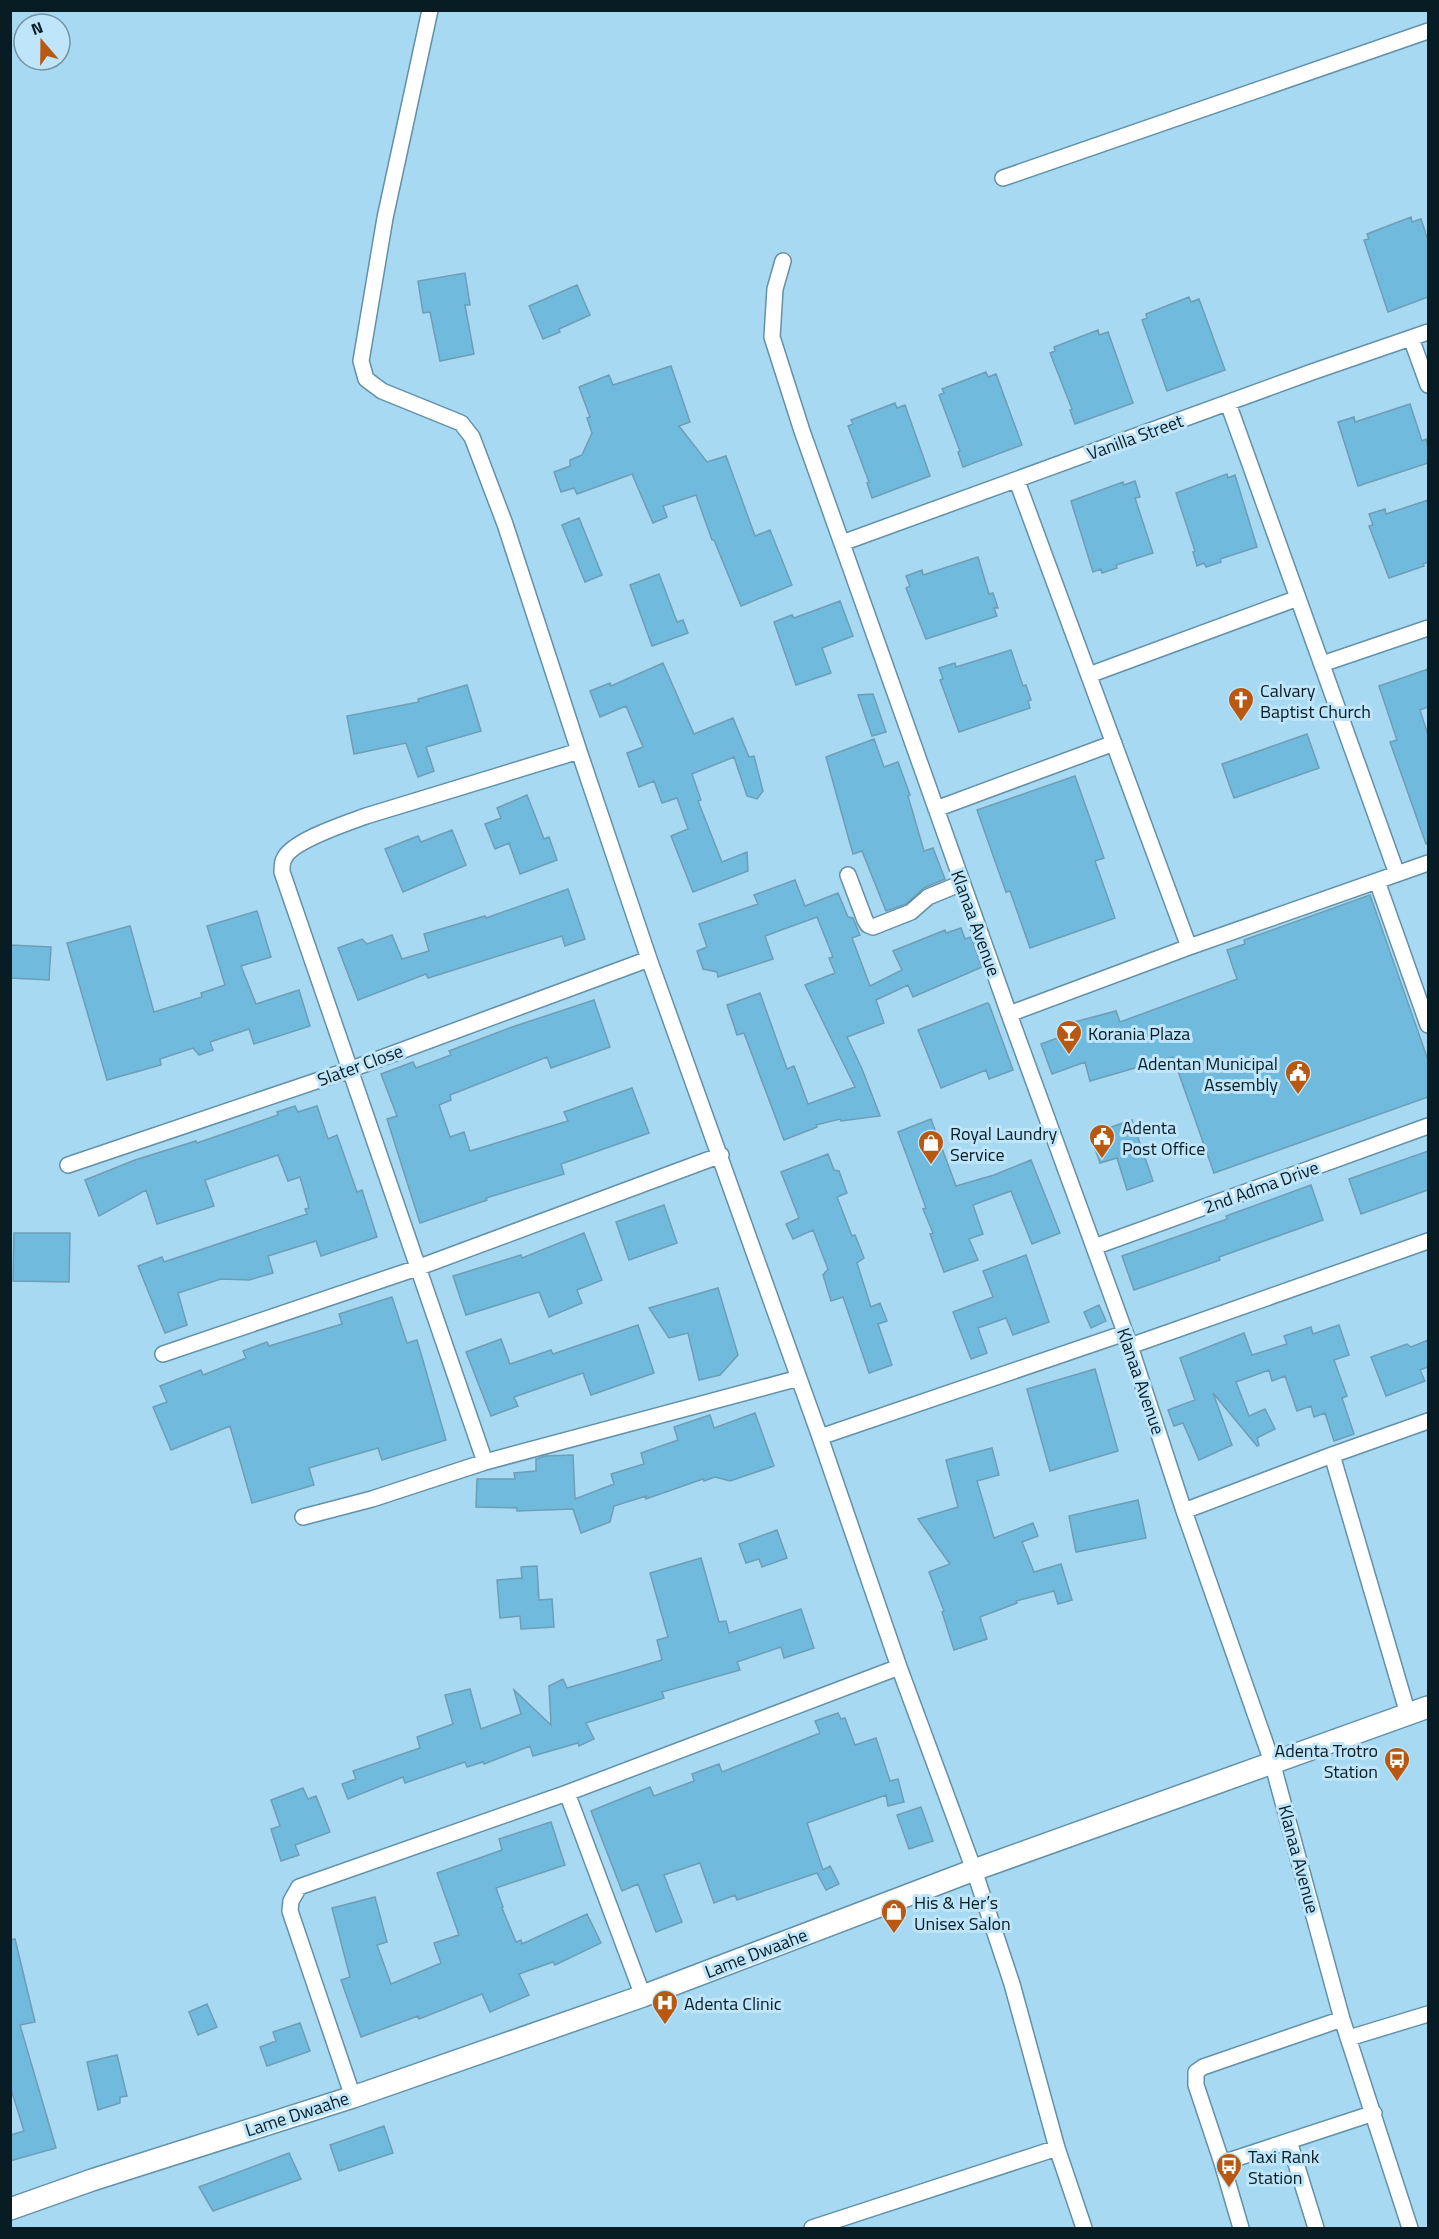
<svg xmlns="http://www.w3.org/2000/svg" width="1439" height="2239" font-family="'Titillium Web',sans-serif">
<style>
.building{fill:#70badd;stroke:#6e9eb5;stroke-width:1.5}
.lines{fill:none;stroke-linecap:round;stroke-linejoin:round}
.street-casing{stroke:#6291a8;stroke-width:18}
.secondary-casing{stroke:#6291a8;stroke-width:24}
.street{stroke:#fff;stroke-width:15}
.secondary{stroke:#fff;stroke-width:21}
.labels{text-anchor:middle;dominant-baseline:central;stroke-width:6;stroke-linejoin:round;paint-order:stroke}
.street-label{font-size:18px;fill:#081c24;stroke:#bee5f9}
.poi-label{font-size:18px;fill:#081c24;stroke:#bee5f9;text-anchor:start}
</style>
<rect width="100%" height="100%" fill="#a8d9f2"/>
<path class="building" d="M1411,217L1412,222L1421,219L1428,240V297L1388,312L1364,240L1369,239L1367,234Z
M465,273L470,305H465L474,354L440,361L430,312L423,313L418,281Z
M577,285L590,315L559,329L560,332L543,339L529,306Z
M1189,297L1191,302L1199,299L1225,370L1167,391L1142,320L1147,318L1146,314Z
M1098,330L1099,335L1108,332L1133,403L1075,424L1070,410L1072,409L1050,353L1055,351L1054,347Z
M671,366L690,422L679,426L707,462L726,456L755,536L770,530L792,585L741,606L714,540H712L696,495L663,506L667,517L653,523L632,474L577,494L574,488L561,492L554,472L570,466V460L582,455L592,433L587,418L590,417L579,387L609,375L613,385Z
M986,372L988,377L996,374L1022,445L963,467L958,452L960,451L939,395L944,393L942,389Z
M895,403L897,408L905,405L930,476L872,498L867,483L869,482L848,426L853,424L851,420Z
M1410,404L1422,441L1426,439L1428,449V463L1358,486L1338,422L1354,417L1355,422Z
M1227,474L1228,478L1235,475L1257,547L1220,559L1221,562L1206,567L1204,563L1197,566L1193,552L1195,551L1176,493Z
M1135,481L1140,497L1135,498L1153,553L1116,565L1117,568L1102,573L1101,569L1093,572L1071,501L1123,482L1124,485Z
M1428,500V562L1423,564L1424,566L1389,578L1369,526L1373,525L1369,514L1385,509L1386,514Z
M579,518L602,575L585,582L562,525Z
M978,557L989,594L993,593L998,608H994L997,616L926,639L906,588L910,586L906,576L922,570L923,575Z
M659,574L677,622L683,620L688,633L652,646L630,585Z
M840,601L853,636L822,648L831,673L796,685L774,622L792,615L794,618Z
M1011,650L1023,686L1026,685L1031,700L1028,701L1030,708L959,732L940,680L943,679L939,668L955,663L956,667Z
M663,663L694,734L733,718L749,757L754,756L763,791L757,799L747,796L734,757L692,774L701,800L698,801L722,862L747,852L748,871L693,892L671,836L688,829L677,798L662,803L654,781L639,787L627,753L643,747L626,706L600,717L590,691L610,683L611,686Z
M1428,669V707L1420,710L1428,735V843L1426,844L1390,742L1397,740L1379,686Z
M467,685L481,731L426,747L434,771L418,777L406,743L354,754L347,716L419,702L418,699Z
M873,694L886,732L872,736L858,695Z
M1307,734L1319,768L1234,798L1222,764Z
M874,739L884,767L898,762L910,795L908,796L924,851L933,848L945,879L924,888L906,904L886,911L862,851L853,854L826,757Z
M1075,776L1104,858L1095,861L1115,918L1030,948L1010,891L1006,892L977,810Z
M527,795L544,839L549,837L557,860L520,874L509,843L495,849L485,824L501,818L497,808Z
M452,830L466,865L403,892L385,849L418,836L421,842Z
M795,880L805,906L838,893L848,917L853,918L860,935L852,938L870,986L902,970L893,951L945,930L946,933L961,928L965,939L971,937L982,967L913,997L908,985L876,1000L884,1023L847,1037L862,1069L880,1116L841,1121L840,1119L816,1125L817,1127L784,1140L744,1033L737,1035L727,1005L760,993L787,1069L794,1066L808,1104L855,1087L805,985L835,973L829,958L833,957L817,917L765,936L773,959L718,977L717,972L703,969L697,951L707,947L699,924L758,904L754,895Z
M568,889L585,939L565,946L562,936L428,978L426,974L358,1000L338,948L362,939L367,944L392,935L402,959L429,951L424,934L485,916L486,918Z
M1370,895L1428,1060V1097L1214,1173L1173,1057L1090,1081L1085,1062L1052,1074L1041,1044L1077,1031L1074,1022L1116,1011L1120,1022L1237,979L1227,950L1245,944L1244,940Z
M257,911L271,957L241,966L256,1004L299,990L310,1026L254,1044L249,1029L210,1042L213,1050L199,1055L193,1048L160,1059L161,1065L107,1080L67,943L130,926L154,1012L202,997L201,993L225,985L207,926Z
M10,945L51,947L49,980L10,978Z
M594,1000L610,1047L551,1068L547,1057L450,1095L451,1100L439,1105L450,1137L464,1132L470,1151L568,1121L564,1112L632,1088L649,1133L561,1164L564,1174L486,1198L487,1200L420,1223L387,1119L397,1116L381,1074L413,1062L416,1068L451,1055L449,1051L512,1027Z
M987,1003L989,1004L1013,1070L989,1079L986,1070L941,1088L918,1030Z
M295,1106L298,1112L317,1106L328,1139L337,1135L357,1192L362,1190L377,1237L321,1256L316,1241L268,1256L273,1273L249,1280L221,1279L178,1293L187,1325L165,1333L138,1266L162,1257L164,1262L307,1214L305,1209L309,1208L300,1177L288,1181L278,1155L205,1180L214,1206L157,1224L146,1190L99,1216L85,1180L135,1160L196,1141L197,1143L278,1115L277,1112Z
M931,1119L956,1186L994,1175L1031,1160L1060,1233L1032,1244L1011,1191L973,1205L983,1234L969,1239L978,1260L944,1272L930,1234L933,1233L923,1209L926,1208L898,1132Z
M1132,1120L1153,1181L1127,1190L1117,1158L1100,1163L1090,1134Z
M1428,1151V1190L1361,1214L1349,1179Z
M828,1154L834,1170L839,1171L847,1193L837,1197L852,1236L855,1235L864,1258L857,1263L871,1307L880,1303L887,1321L878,1324L892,1365L869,1373L843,1297L831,1301L823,1275L828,1269L813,1230L793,1239L786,1224L799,1218L781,1172Z
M1311,1185L1323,1220L1219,1257L1220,1260L1134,1290L1122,1256L1227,1219L1226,1216Z
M664,1205L677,1243L629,1260L616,1222Z
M14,1233H70L69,1282L13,1281Z
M584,1233L602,1280L577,1290L582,1303L549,1317L539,1292L466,1315L453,1276L521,1255L522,1258Z
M1026,1255L1049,1322L1013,1335L1006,1318L978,1328L987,1353L971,1359L953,1312L993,1297L983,1271Z
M718,1288L738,1355L720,1375L699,1380L688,1333L669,1338L649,1308Z
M392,1297L407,1343L417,1340L446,1440L382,1460L378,1448L309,1468L314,1485L252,1503L230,1426L171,1450L153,1407L167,1402L160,1386L201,1370L203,1375L246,1358L243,1351L267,1342L269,1346L342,1324L339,1314Z
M1099,1305L1106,1321L1091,1328L1084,1312Z
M638,1325L654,1373L591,1395L583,1373L514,1397L518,1406L491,1416L466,1352L501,1339L510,1364L551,1350L553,1354Z
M1339,1325L1349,1355L1334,1360L1347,1396L1342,1398L1354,1434L1334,1441L1325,1413L1314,1417L1311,1406L1297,1411L1285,1376L1272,1381L1269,1370L1236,1382L1249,1416L1265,1409L1275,1429L1257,1438L1259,1445L1257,1446L1213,1393L1232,1445L1199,1460L1183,1423L1174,1426L1168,1410L1195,1400L1180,1358L1244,1333L1252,1355L1287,1344L1284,1336L1311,1327L1313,1334Z
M1428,1340V1367L1420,1370L1425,1381L1386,1396L1371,1357L1407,1344L1411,1347Z
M1095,1369L1118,1451L1050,1471L1027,1389Z
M755,1413L774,1466L730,1481L715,1477L704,1481L703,1479L646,1499V1496L614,1506L610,1522L581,1533L573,1509L517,1511V1508L476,1507L477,1479H515L514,1473L536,1471V1459L545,1456L573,1455L575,1499L614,1484L611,1474L644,1464L641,1453L678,1440L674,1427L710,1415L714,1428Z
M992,1448L999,1475L977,1481L994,1538L1033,1523L1038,1536L1022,1542L1034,1572L1061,1564L1072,1600L1058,1604L1054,1591L1016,1601L1017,1603L980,1617L987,1639L954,1650L942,1612L944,1611L929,1572L950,1564L918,1519L958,1507L946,1460Z
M1138,1500L1146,1538L1076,1552L1069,1516Z
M777,1530L787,1558L762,1567L759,1559L746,1563L739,1544Z
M701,1558L719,1622L726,1621L729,1633L801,1609L814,1648L784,1658L781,1647L737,1662L740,1670L662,1692L664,1698L586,1723L594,1739L579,1746L578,1743L533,1756L530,1746L484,1764L483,1762L467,1767L465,1762L405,1783L403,1777L348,1799L342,1784L356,1779L353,1771L420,1748L417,1737L453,1724L445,1695L470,1689L481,1729L521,1714L514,1690L551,1725L549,1686L563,1679L567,1688L662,1660L657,1640L668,1637L650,1573Z
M537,1566L539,1600L552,1599L554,1627L521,1629L520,1616L500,1618L497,1580L522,1578L521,1567Z
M838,1713L841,1719L845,1718L855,1745L876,1738L890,1781L898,1779L904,1802L888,1806L886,1795L807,1823L823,1870L830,1866L839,1884L826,1890L817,1873L737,1900L735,1895L714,1903L700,1863L664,1875L682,1922L656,1932L638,1884L622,1891L591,1811L650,1787L654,1796L694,1781L692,1774L719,1764L722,1772L820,1733L815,1721Z
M303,1788L308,1799L316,1796L330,1832L295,1845L299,1855L281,1861L271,1829L280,1826L271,1800Z
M921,1807L933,1841L909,1849L897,1815Z
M551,1822L565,1865L496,1888L503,1907L502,1908L516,1942L521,1940L522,1944L587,1914L601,1943L555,1965L553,1962L519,1974L529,1995L490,2012L482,1994L419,2019L418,2016L361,2037L341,1980L350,1977L332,1908L375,1897L387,1942L377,1945L391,1984L441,1963L434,1943L459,1935L437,1873L502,1850L499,1839Z
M15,1939L35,2022L20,2025L56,2148L10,2161V2135L24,2131L10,2086V1940Z
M207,2004L217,2027L198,2035L189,2012Z
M300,2023L310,2051L267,2066L260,2047L276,2041L273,2032Z
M117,2055L127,2096L120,2097V2103L98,2110L87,2062Z
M384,2126L393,2153L339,2171L330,2145Z
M289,2153L301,2179L213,2211L199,2187Z"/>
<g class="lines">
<defs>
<path id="street" d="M430,10L385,218L361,361L366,379L382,391L461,423L472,437L505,524L579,751L649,959L820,1437L899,1667L974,1870L1012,1984L1057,2148L1084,2228
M1003,178L1428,31
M783,261L775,289L772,337L802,431L1009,1014L1130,1346L1184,1511L1272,1762L1342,2019L1410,2228
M1411,338L1428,385
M1228,403L1397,874
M1017,481L1189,947
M842,543L1312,372L1428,332
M1322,664L1428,628
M1089,675L1298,598
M936,809L1114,743
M848,875L865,920L868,925L873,927L911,912L928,897L962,883
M1377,881L1428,1025
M1009,1014L1189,947L1428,863
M68,1165L349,1070L649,959
M1094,1247L1428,1126
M1130,1346L1428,1241
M163,1354L417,1268L721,1155
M820,1437L1125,1333
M1332,1455L1408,1714
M485,1462L282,872C282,868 282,862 284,859C291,841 347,823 366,816L579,751
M1184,1511L1332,1455L1428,1421
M303,1517L372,1499L485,1462L799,1378
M567,1793L643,1996
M1349,2038L1428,2014
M353,2097L290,1911L291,1901L299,1887L567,1793L899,1667
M1289,2141L1316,2228
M1222,2163L1196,2085V2072L1203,2067L1342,2019
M812,2228L1057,2148
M1241,2228L1222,2163L1374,2113"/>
<path id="secondary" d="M10,2209L92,2180L353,2097L643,1996L974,1870L1428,1707"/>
</defs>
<use href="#street" class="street-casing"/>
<use href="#secondary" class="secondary-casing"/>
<use href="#street" class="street"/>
<use href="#secondary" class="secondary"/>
</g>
<defs>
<symbol id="church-pin" viewBox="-11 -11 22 30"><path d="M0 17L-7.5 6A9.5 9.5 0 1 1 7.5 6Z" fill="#b85811" stroke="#bee5f9"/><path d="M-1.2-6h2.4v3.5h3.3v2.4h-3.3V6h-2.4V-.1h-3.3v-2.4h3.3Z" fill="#fff"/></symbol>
<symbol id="bar-pin" viewBox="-11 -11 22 30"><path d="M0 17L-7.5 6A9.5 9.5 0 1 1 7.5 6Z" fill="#b85811" stroke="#bee5f9"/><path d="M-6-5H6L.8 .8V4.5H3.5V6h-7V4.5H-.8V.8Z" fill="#fff"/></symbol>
<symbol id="civic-pin" viewBox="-11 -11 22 30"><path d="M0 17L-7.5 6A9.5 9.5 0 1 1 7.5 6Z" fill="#b85811" stroke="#bee5f9"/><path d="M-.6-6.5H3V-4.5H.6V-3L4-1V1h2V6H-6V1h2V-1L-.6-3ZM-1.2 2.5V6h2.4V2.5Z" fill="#fff"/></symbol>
<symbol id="shop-pin" viewBox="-11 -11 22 30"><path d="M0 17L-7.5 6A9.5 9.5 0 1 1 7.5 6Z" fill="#b85811" stroke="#bee5f9"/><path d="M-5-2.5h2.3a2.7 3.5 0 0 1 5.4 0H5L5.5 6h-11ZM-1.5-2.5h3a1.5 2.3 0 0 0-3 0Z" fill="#fff"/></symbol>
<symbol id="bus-pin" viewBox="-11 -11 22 30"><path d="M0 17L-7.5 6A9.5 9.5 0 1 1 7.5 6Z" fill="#b85811" stroke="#bee5f9"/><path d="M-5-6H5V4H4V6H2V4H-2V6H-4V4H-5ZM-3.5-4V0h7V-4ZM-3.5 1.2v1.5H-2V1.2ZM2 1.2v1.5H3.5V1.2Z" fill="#fff"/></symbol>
<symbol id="hospital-pin" viewBox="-11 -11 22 30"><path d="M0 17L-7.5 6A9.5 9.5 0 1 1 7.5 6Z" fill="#b85811" stroke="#bee5f9"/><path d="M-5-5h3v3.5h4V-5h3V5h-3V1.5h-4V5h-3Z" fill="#fff"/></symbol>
</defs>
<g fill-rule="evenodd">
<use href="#church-pin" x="1226" y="685" width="30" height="40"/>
<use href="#bar-pin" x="1054" y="1018" width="30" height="40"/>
<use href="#civic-pin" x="1283" y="1058" width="30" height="40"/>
<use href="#civic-pin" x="1087" y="1122" width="30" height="40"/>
<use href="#shop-pin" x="916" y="1128" width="30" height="40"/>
<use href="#bus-pin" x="1382" y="1745" width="30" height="40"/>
<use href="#shop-pin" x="879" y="1897" width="30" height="40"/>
<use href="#hospital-pin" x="650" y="1988" width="30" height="40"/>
<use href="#bus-pin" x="1214" y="2151" width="30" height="40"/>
</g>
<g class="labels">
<g class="street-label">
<text transform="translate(1135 437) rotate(-20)">Vanilla Street</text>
<text transform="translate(976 923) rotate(70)">Klanaa Avenue</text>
<text transform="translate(360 1065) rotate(-20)">Slater Close</text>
<text transform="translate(1261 1187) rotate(-20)">2nd Adma Drive</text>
<text transform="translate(1141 1381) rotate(71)">Klanaa Avenue</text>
<text transform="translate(1299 1859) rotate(75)">Klanaa Avenue</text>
<text transform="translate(756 1953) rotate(-21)">Lame Dwaahe</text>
<text transform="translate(297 2114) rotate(-18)">Lame Dwaahe</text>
</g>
<g class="poi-label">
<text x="1260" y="690">Calvary<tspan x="1260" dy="21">Baptist Church</tspan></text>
<text x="1088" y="1033">Korania Plaza</text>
<text x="1278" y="1063" text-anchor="end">Adentan Municipal<tspan x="1278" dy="21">Assembly</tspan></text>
<text x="1122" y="1127">Adenta<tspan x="1122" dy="21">Post Office</tspan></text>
<text x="950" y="1133">Royal Laundry<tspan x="950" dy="21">Service</tspan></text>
<text x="1378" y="1750" text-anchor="end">Adenta Trotro<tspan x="1378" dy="21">Station</tspan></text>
<text x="914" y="1902">His &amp; Her’s<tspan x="914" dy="21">Unisex Salon</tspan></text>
<text x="684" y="2003">Adenta Clinic</text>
<text x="1248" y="2156">Taxi Rank<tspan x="1248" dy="21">Station</tspan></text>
</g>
</g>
<rect width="1439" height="2239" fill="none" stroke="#081c24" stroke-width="24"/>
<g transform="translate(42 42) rotate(340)"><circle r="28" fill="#bee5f9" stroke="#7595a4" stroke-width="1.5"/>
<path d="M0-4.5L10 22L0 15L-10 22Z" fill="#b85811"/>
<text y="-9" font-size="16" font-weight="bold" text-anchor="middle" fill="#081c24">N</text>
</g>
</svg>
